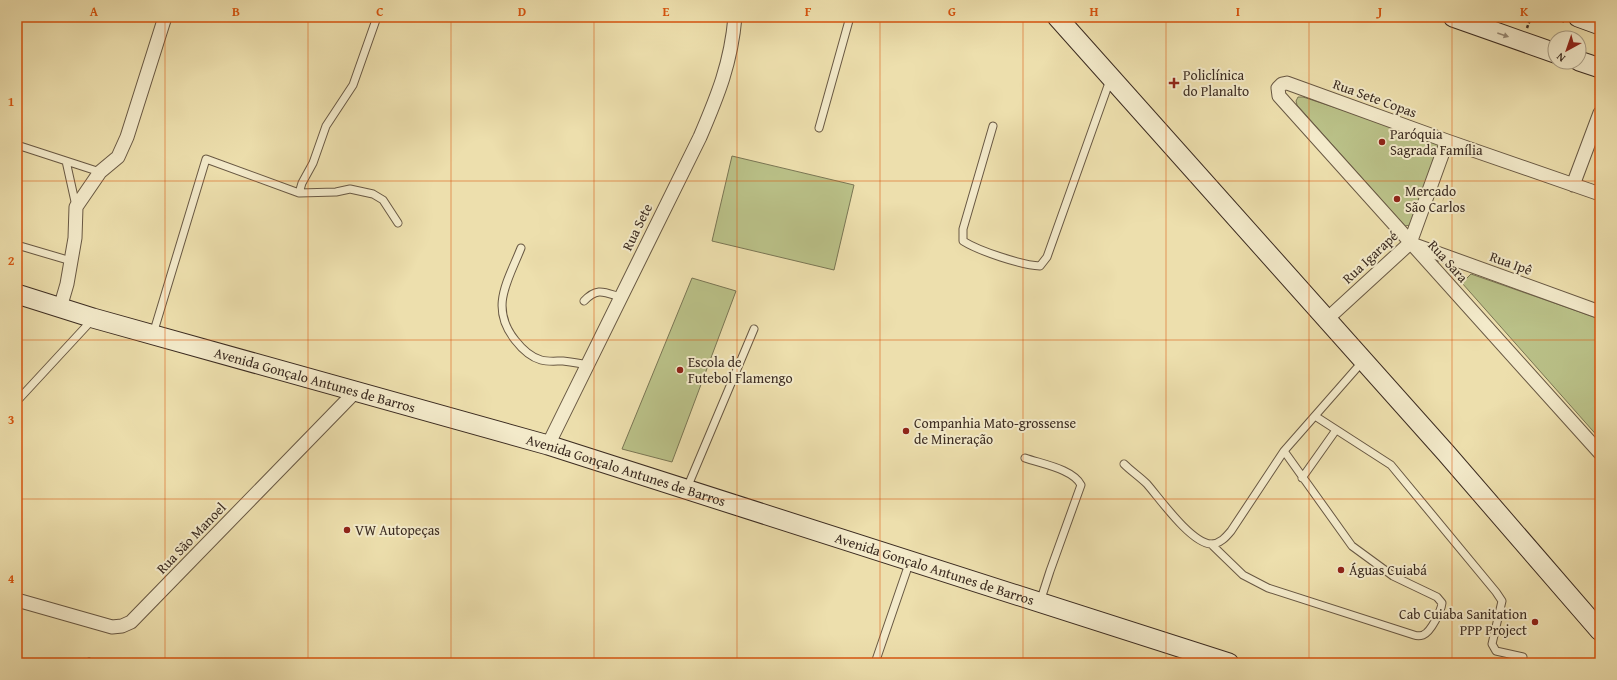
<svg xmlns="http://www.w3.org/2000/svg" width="1617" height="680" font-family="'Gentium Book Plus',serif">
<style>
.green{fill:#bac188;stroke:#7a7654}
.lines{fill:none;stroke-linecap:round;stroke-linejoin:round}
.stream{stroke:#768179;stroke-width:4}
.lane-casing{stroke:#685843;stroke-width:9}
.street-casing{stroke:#685843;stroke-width:15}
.secondary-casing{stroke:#3b2b20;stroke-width:21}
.path{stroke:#3b2b20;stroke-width:2.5;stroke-dasharray:3 2;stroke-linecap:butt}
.lane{stroke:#f3eaca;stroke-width:7}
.street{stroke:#f3eaca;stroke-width:13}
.secondary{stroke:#f3eaca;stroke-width:19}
.oneway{fill:#978a75}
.grid{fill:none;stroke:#d7540e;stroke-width:1;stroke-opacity:0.55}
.poi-dot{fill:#8f2418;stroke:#f3eaca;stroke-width:1.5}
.labels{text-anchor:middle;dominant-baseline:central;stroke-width:4;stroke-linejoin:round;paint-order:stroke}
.poi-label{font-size:14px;fill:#3b2b20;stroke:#f3eaca;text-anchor:start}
.street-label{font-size:14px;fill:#3b2b20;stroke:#f3eaca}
.neatline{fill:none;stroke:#d7540e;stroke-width:1.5}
.grid-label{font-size:13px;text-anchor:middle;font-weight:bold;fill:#d7540e}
</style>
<rect width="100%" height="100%" fill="#eddfad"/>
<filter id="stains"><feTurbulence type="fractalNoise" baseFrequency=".005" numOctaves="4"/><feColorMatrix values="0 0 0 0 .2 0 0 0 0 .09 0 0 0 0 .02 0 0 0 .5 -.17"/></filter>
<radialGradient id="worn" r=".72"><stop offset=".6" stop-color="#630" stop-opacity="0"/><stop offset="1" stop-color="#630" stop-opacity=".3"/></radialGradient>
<path class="green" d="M1298,97H1303L1440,142L1410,225L1405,226L1297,105L1296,101Z
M732,156L854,185L834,270L712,241Z
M1471,274L1600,319V439L1462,283Z
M692,278L736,291L672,462L622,449Z"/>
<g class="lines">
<path class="stream" d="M88,663L89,659"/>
<defs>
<path id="lane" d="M993,126L963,229V241C979,251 1021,265 1040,266L1047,257L1110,80
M819,128L850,17
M17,145L100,172
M66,161L76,206
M299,193L336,192L350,189L373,194L383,200L398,223
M17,245L71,261
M521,248C508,281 489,307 515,340C522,349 530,357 541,360C548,362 556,361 563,361C571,362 579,363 587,365
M584,301C597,287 604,292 620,297
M153,334L206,159L299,193L302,183L313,163L326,126L353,85L377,17
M17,401L92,320
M1315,416L1391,465L1496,592L1502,601L1492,644L1496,651L1523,657
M1025,458C1042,464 1073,469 1081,485L1050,571L1040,602
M1124,464C1131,471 1140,477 1147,484C1160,499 1191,543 1211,544C1220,544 1226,537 1231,531L1284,451L1363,361
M1302,478L1336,430
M687,488L754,329
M1211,544L1243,575L1268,588L1414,635C1417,636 1420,636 1423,635C1431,632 1441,611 1442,603L1437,597L1393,576L1352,546L1284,451
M875,663L910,561"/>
<path id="street" d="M1573,185L1600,113
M1600,194L1447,141L1287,83L1282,84L1278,88L1279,96L1600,453
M1412,244L1600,312
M60,308L67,284L75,238L76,207L100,172L118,157L127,137L165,17
M1326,320L1410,243L1447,141
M548,445L700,137C718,95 731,63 735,17
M17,600L112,627L122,626L131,622L356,391"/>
<g id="secondary">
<path d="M1057,17L1446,453L1600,631"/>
<path d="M1453,17L1555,53"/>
<path d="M1578,17L1600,25"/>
<path d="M1579,61L1600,68"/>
<path id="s1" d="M17,294L93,318L548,445L1229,663"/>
</g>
</defs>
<use href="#lane" class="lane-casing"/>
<use href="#street" class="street-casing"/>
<use href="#secondary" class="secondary-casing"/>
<path class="path" d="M1552,17L1565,22
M1527,28L1531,17"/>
<use href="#lane" class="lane"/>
<use href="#street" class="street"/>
<use href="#secondary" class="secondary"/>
</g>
<defs><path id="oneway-solid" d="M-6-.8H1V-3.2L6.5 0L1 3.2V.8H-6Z"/></defs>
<use class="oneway" href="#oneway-solid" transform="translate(1503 35) rotate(19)"/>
<path class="grid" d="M165,17V663M308,17V663M451,17V663M594,17V663M737,17V663M880,17V663M1023,17V663M1166,17V663M1309,17V663M1452,17V663M17,181H1600M17,340H1600M17,499H1600"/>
<g class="poi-dot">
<path d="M1172 77h4v4h4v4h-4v4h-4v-4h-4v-4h4z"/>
<circle cx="1382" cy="142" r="4"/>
<circle cx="1397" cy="199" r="4"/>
<circle cx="680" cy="370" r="4"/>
<circle cx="906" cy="431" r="4"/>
<circle cx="347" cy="530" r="4"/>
<circle cx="1341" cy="570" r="4"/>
<circle cx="1535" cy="622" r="4"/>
</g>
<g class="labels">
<g class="poi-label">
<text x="1183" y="75">Policlínica<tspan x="1183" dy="16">do Planalto</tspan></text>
<text x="1390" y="134">Paróquia<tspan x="1390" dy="16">Sagrada Família</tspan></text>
<text x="1405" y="191">Mercado<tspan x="1405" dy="16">São Carlos</tspan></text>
<text x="688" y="362">Escola de<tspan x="688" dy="16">Futebol Flamengo</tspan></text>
<text x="914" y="423">Companhia Mato-grossense<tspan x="914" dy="16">de Mineração</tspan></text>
<text x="355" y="530">VW Autopeças</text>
<text x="1349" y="570">Águas Cuiabá</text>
<text x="1527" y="614" text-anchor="end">Cab Cuiaba Sanitation<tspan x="1527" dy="16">PPP Project</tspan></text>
</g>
<g class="street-label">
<text transform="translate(1375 98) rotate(20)">Rua Sete Copas</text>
<text transform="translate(637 227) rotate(-64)">Rua Sete</text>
<text transform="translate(1370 257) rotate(-43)">Rua Igarapé</text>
<text transform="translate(1448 261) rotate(48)">Rua Sara</text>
<text transform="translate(1511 263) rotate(20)">Rua Ipê</text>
<text stroke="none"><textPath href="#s1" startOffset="310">Avenida Gonçalo Antunes de Barros</textPath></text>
<text stroke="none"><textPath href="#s1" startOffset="634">Avenida Gonçalo Antunes de Barros</textPath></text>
<text transform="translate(191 538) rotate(-46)">Rua São Manoel</text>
<text stroke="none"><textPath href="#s1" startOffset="958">Avenida Gonçalo Antunes de Barros</textPath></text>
</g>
</g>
<rect width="1617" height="680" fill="none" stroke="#eddfad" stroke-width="44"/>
<g transform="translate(1567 50) rotate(220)"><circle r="19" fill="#f3eaca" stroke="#a99e86"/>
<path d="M0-3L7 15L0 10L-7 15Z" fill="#8f2418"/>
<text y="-6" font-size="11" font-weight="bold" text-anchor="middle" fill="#3b2b20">N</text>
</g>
<rect x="22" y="22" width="1573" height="636" class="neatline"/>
<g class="grid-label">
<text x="94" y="16">A</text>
<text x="236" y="16">B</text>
<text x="380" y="16">C</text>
<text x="522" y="16">D</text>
<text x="666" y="16">E</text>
<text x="808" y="16">F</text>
<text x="952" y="16">G</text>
<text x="1094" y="16">H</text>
<text x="1238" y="16">I</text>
<text x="1380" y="16">J</text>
<text x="1524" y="16">K</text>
<text x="11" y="106">1</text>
<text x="11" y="265">2</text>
<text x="11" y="424">3</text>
<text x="11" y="583">4</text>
</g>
<rect width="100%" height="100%" filter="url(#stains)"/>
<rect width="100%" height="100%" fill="url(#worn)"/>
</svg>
